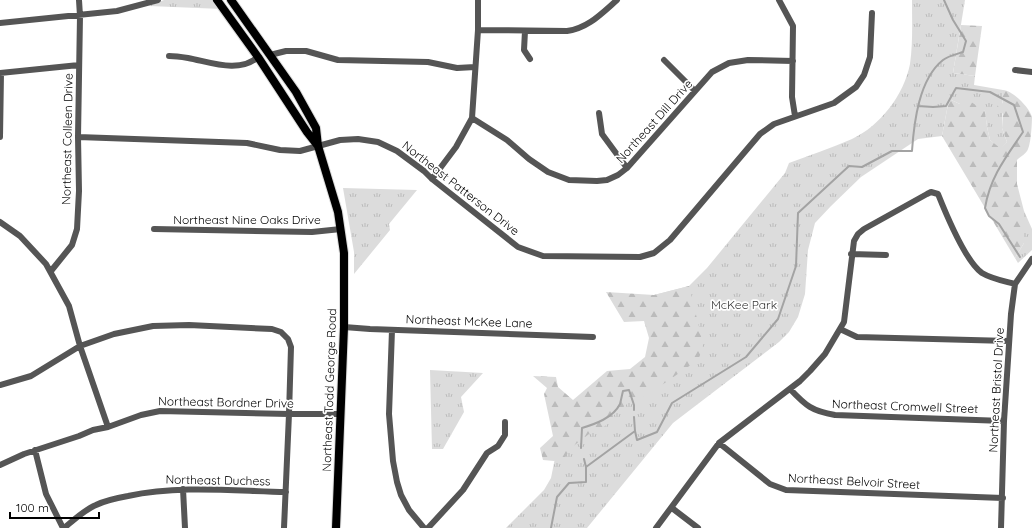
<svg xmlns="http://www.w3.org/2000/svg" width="1032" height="528" font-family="Quicksand,sans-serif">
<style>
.grass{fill:url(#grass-tufts)}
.forest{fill:url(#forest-firs)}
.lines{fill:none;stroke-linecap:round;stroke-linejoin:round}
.stream{stroke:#a3a3a3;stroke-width:2}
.major-casing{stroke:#dbdbdb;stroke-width:10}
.minor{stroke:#555;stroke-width:6}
.major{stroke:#000;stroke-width:8}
.labels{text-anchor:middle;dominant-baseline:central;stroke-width:3.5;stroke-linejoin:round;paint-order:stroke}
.street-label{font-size:12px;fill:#000;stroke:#fff}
.park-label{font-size:12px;fill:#333;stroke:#fff}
</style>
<defs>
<pattern id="grass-tufts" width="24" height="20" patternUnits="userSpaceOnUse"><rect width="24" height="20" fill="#dcdcdc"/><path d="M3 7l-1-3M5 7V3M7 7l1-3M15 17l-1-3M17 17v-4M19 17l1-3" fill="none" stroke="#bbb"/></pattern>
<pattern id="forest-firs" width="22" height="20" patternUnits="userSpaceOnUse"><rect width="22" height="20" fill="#dcdcdc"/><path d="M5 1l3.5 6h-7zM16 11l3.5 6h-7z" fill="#bbb"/></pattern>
</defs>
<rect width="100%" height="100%" fill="#fff"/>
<path class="grass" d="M164,0H216L222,9L149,6Z
M912,0H965L953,73L975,76L974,85L1003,90L1002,128L1007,142L1000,149L990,140L987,127L985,111L960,104L949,99L942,136L918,139L861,177L831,206L815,223L808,250L805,294L798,317L789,332L779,342L673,423L587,528H506L544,490L551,478L559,438L580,409L656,353L654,295L689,286L707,268L785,173L789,163C810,155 831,148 852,139C880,126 904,95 910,64C913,44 912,20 912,0Z
M343,188L417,190L389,224L390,230L354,274V252Z
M1024,211L1032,229V250L1018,263L1015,258L1024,243Z
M430,370L483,373L461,397L464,412L443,449H432Z"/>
<path class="forest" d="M961,25L982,26L975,76L953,73Z
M1003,90C1013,91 1029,107 1032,117C1032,123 1031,143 1028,149C1027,153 1020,157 1017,160V184L1024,211V243L1015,258L942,136L949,99L960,104L968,100L985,111L987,127L990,140L1000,148L1007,142L1002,128L1003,114L997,106L1003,103Z
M689,286L701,335L703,348L698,360L646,396L628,403L614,415L605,426L589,434L572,447L564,459L554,461L543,460L540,448L553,436L544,394L547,388L533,376L556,377L558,387L573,400L607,371L630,369L645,357L649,338L644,321L624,322L606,292L654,295Z"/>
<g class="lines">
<path class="stream" d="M918,106L933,107L946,106L956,88L990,92L1014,105L1023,132C1006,157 990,177 985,208L989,216L999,224L1020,257
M634,417L635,431
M581,448L582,428C595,424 613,418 620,404C621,400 622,395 623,391L629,390L634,405V410
M584,459L586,467
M551,528L557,497L569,483L586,482V467L635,431L637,440L657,432L672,403L746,357L778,319L796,266L798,213L849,166L862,167L892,151H912C914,122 919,79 943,60C948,56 957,54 963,52L966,41L953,20L944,0"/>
<defs>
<path id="major" d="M217,0L258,57L307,132L318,146
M231,0L296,92L316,128L318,146L338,212L344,253V327L336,528"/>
</defs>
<use href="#major" class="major-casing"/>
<path class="minor" d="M779,0L793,26L792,97L795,116
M0,23L117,11L158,0
M478,30L567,31C588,28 601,14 617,0
M525,31L524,50L530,59
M270,55L286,51H306L338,60L428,62L457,68L475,67
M169,56C175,56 182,57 188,58C210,62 239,74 258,57
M664,60L695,91
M1015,70L1032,72
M0,73L79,65
M599,113L602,134L627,168
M472,118L507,140L529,159L548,172L569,180L597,181L607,180L618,175L627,168L712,72L729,63L748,60L793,61
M0,137L1,73
M78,137L247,143L280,150L300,151L340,140L358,139L378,142L397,151L424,171L432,179L518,247L543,256L640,257L654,253L670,240L760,134L774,124L834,103L856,87L864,75L870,57L872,13
M432,179L456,147L472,118L478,30V0
M0,222L20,236L46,264L69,306L80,346L108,427
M154,229L312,232L341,229
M851,254L886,255
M51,271L72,245L77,229L79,191L78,137L80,16L79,0
M344,327L370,329L593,337
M840,329L857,337L1009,341
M392,330L389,414L393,461L397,482L401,495L409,510L424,528
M0,385L31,376L80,346L114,334L153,326L189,325L272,329L281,332L288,339L291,347L289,414L284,528
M790,389C806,406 812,411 835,415L1004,421
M719,443L770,484L786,490L1003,498
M35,450L46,494L63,528
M0,465L24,454L79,436L93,430L108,427L141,415L160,411L289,414H340
M183,489L185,528
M672,508L698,528
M64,528C74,520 84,510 96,505C106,500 117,498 128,496C180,485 233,491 286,492
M428,528L463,490L487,453L498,446L505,435V422
M656,528L719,443L800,381L810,371L825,354L844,322L854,241L858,234L864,229L927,194L931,192L938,194C946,214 965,261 982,273C992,279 1004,281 1015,284
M1001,528L1004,421L1011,314L1015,284L1032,259"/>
<use href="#major" class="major"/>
</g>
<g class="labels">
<g class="street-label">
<text transform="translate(654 121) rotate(-48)">Northeast Dill Drive</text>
<text transform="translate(67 139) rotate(-89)">Northeast Colleen Drive</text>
<text transform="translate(461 188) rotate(38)">Northeast Patterson Drive</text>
<text x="247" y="219">Northeast Nine Oaks Drive</text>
<text transform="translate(469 321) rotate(2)">Northeast McKee Lane</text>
<text transform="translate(329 390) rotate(-88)">Northeast Todd George Road</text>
<text transform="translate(996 390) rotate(-87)">Northeast Bristol Drive</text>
<text transform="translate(226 402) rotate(1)">Northeast Bordner Drive</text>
<text transform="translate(905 406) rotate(2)">Northeast Cromwell Street</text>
<text transform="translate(218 480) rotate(1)">Northeast Duchess</text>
<text transform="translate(854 481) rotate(3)">Northeast Belvoir Street</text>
</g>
<g class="park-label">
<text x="744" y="304">McKee Park</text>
</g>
</g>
<path d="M10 512v6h89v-6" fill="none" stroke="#000000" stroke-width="2"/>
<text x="16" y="512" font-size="12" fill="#000000" stroke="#ffffff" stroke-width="3" paint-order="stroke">100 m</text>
</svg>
